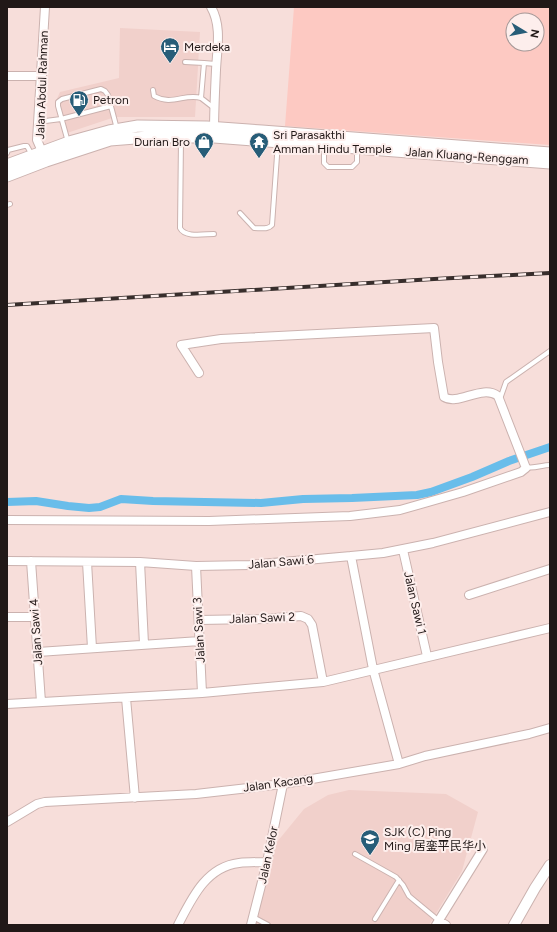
<svg xmlns="http://www.w3.org/2000/svg" width="557" height="932" font-family="Figtree,'Noto Sans SC',sans-serif">
<style>
.built{fill:#f1d0cb}
.green{fill:#fdc9c2;fill-rule:evenodd}
.lines{fill:none;stroke-linecap:round;stroke-linejoin:round}
.canal{stroke:#69bdea;stroke-width:8}
.service-casing{stroke:#cbb2af;stroke-width:6}
.minor-casing{stroke:#cbb2af;stroke-width:10}
.tertiary-casing{stroke:#cbb2af;stroke-width:12}
.secondary-casing{stroke:#cbb2af;stroke-width:13}
.service{stroke:#fff;stroke-width:4}
.minor{stroke:#fff;stroke-width:8}
.tertiary{stroke:#fff;stroke-width:10}
.secondary{stroke:#fff;stroke-width:11}
.rail-casing{stroke:#382e2c;stroke-width:4}
.rail{stroke:#fdeeec;stroke-width:2.5;stroke-dasharray:8;stroke-linecap:butt}
.labels{text-anchor:middle;dominant-baseline:central;stroke-width:4;stroke-linejoin:round;paint-order:stroke}
.poi-label{font-size:12px;fill:#211817;stroke:#fdeeec;text-anchor:start}
.street-label{font-size:12px;fill:#211817;stroke:#fdeeec}
</style>
<rect width="100%" height="100%" fill="#f7deda"/>
<path class="built" d="M120,28L200,32L195,117H115L64,134L56,108V101L60,92L119,78Z
M349,790L446,794L478,812L462,871L429,925H255L277,842L304,809L328,795Z"/>
<path class="green" d="M294,7H550V145L285,126ZM513,20H537V44H513Z"/>
<g class="lines">
<path class="canal" d="M7,502L36,501L68,506L89,508L100,507L121,499L153,501L261,503L303,499L352,498L417,495L431,492L472,477L509,461L550,447"/>
<defs>
<path id="service" d="M185,62L204,63
M153,90L154,96C172,106 185,93 201,98
M214,108L201,98L204,63L216,64
M38,122L61,119L111,106
M181,139L180,228C185,238 204,234 214,234
M68,142L58,106V102L62,99L101,89L105,91L108,95L117,129
M324,146V163L328,167H352L357,162V149
M7,153L8,150L24,146H27L32,155
M7,205L10,204
M240,213L254,228C260,228 268,230 272,225L278,142
M500,399L506,382L550,351
M526,467C534,469 542,465 550,465
M355,854L396,877L403,885L409,896L438,920
M253,917L268,925
M375,919L399,880"/>
<path id="minor" d="M211,7C222,26 217,49 216,70C215,91 214,111 214,132
M7,76H42
M44,156L37,140L45,7
M7,520L209,521L350,516L400,510L463,492L521,472L526,468L498,396C482,384 458,406 444,397L438,362L434,328L221,339L181,345L199,373
M403,550L427,656
M351,556L373,669L399,764
M7,561L140,562L196,566L250,565L351,556L383,553L433,543L550,512
M31,561L41,702
M87,562L92,648
M140,562L144,644
M196,566L202,693
M469,595L550,569
M7,617H35
M199,620L263,619L301,616L308,619L312,625L323,682
M38,652L200,641
M126,698L135,798
M7,704L202,693L323,682L550,628
M7,822L37,804L45,802L196,794L283,784L399,764L425,756L529,734L550,728
M439,921L446,925
M178,925C192,898 206,867 239,863C248,862 258,862 267,862
M251,925L267,862L283,784
M436,925L483,849"/>
<path id="tertiary" d="M514,925L535,888L550,865"/>
<path id="secondary" d="M7,165L69,142L109,131L138,126L207,127L262,131L550,153
M7,176L46,161L110,140L148,137H214L550,163"/>
</defs>
<use href="#service" class="service-casing"/>
<use href="#minor" class="minor-casing"/>
<use href="#tertiary" class="tertiary-casing"/>
<use href="#secondary" class="secondary-casing"/>
<use href="#service" class="service"/>
<use href="#minor" class="minor"/>
<use href="#tertiary" class="tertiary"/>
<use href="#secondary" class="secondary"/>
<defs>
<path id="rail" d="M7,305L434,279L550,273"/>
</defs>
<use href="#rail" class="rail-casing"/>
<use href="#rail" class="rail"/>
</g>
<defs>
<symbol id="hotel-pin" viewBox="-11 -11 22 30"><path d="M0 17L-7.5 6A9.5 9.5 0 1 1 7.5 6Z" fill="#275d78" stroke="#fdeeec"/><path d="M-6-4.5h1.5V1H6V5H4.5V3h-9V5H-6ZM-4 0a1.8 1.8 0 1 1 3.6 0ZM.5 0V-2.5h3Q6-2.5 6 0Z" fill="#fff"/></symbol>
<symbol id="fuel-pin" viewBox="-11 -11 22 30"><path d="M0 17L-7.5 6A9.5 9.5 0 1 1 7.5 6Z" fill="#275d78" stroke="#fdeeec"/><path d="M-5.5-6h7V0h2V4h1.3V-2.5L3-4.5l.8-.8L6-3V5H2.5V1h-1V6h-7ZM-4.2-4.7v3.2H.2V-4.7Z" fill="#fff"/></symbol>
<symbol id="shop-pin" viewBox="-11 -11 22 30"><path d="M0 17L-7.5 6A9.5 9.5 0 1 1 7.5 6Z" fill="#275d78" stroke="#fdeeec"/><path d="M-5-2.5h2.3a2.7 3.5 0 0 1 5.4 0H5L5.5 6h-11ZM-1.5-2.5h3a1.5 2.3 0 0 0-3 0Z" fill="#fff"/></symbol>
<symbol id="temple-pin" viewBox="-11 -11 22 30"><path d="M0 17L-7.5 6A9.5 9.5 0 1 1 7.5 6Z" fill="#275d78" stroke="#fdeeec"/><path d="M0-6L5-2H3V0L6.5 2.5H4V6H1.5V3h-3V6H-4V2.5H-6.5L-3 0V-2H-5Z" fill="#fff"/></symbol>
<symbol id="school-pin" viewBox="-11 -11 22 30"><path d="M0 17L-7.5 6A9.5 9.5 0 1 1 7.5 6Z" fill="#275d78" stroke="#fdeeec"/><path d="M0-5L7-2L0 1L-7-2ZM-4 1L0 2.5L4 1V4Q0 6-4 4Z" fill="#fff"/></symbol>
</defs>
<g fill-rule="evenodd">
<use href="#hotel-pin" x="159" y="36" width="22" height="30"/>
<use href="#fuel-pin" x="68" y="89" width="22" height="30"/>
<use href="#shop-pin" x="193" y="131" width="22" height="30"/>
<use href="#temple-pin" x="248" y="131" width="22" height="30"/>
<use href="#school-pin" x="359" y="828" width="22" height="30"/>
</g>
<g class="labels">
<g class="poi-label">
<text x="184" y="47">Merdeka</text>
<text x="93" y="100">Petron</text>
<text x="273" y="135">Sri Parasakthi<tspan x="273" dy="14">Amman Hindu Temple</tspan></text>
<text x="190" y="142" text-anchor="end">Durian Bro</text>
<text x="384" y="832">SJK (C) Ping<tspan x="384" dy="14">Ming 居銮平民华小</tspan></text>
</g>
<g class="street-label">
<text transform="translate(42 85) rotate(-88)">Jalan Abdul Rahman</text>
<text transform="translate(467 156) rotate(4)">Jalan Kluang-Renggam</text>
<text transform="translate(281 562) rotate(-5)">Jalan Sawi 6</text>
<text transform="translate(415 603) rotate(77)">Jalan Sawi 1</text>
<text transform="translate(262 618) rotate(-2)">Jalan Sawi 2</text>
<text transform="translate(199 630) rotate(-93)">Jalan Sawi 3</text>
<text transform="translate(36 632) rotate(-94)">Jalan Sawi 4</text>
<text transform="translate(278 783) rotate(-8)">Jalan Kacang</text>
<text transform="translate(268 855) rotate(-78)">Jalan Kelor</text>
</g>
</g>
<rect width="557" height="932" fill="none" stroke="#211817" stroke-width="16"/>
<g transform="translate(525 32) rotate(100)"><circle r="19" fill="#fdeeec" stroke="#a59897"/>
<path d="M0-3L7 15L0 10L-7 15Z" fill="#275d78"/>
<text y="-6" font-size="11" font-weight="bold" text-anchor="middle" fill="#211817">N</text>
</g>
</svg>
